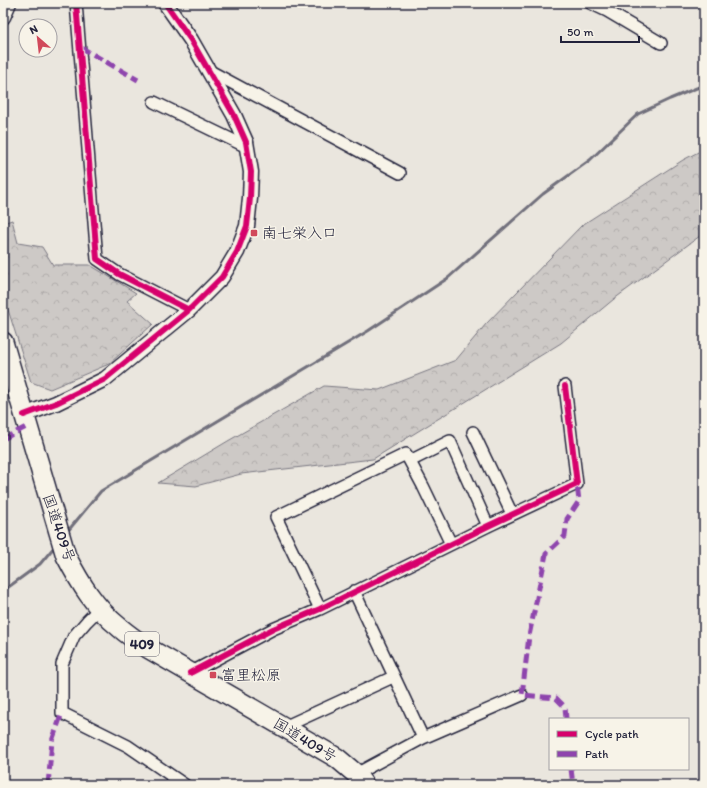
<svg xmlns="http://www.w3.org/2000/svg" width="707" height="788" font-family="Itim,'Klee One',sans-serif">
<style>
.forest{fill:url(#forest-crowns);stroke:#787680}
.lines{fill:none;stroke-linecap:round;stroke-linejoin:round}
.stream{stroke:#716f7b;stroke-width:3}
.minor-casing{stroke:#22223b;stroke-width:14}
.tertiary-casing{stroke:#22223b;stroke-width:17}
.trunk-casing{stroke:#22223b;stroke-width:22}
.minor{stroke:#f7f3e8;stroke-width:11}
.tertiary{stroke:#f7f3e8;stroke-width:14}
.trunk{stroke:#f7f3e8;stroke-width:19}
.quiet{stroke:#8e44ad;stroke-width:5;stroke-dasharray:10 5;stroke-linecap:butt}
.cycleway-casing{stroke:#f7f3e8;stroke-width:8}
.cycleway{stroke:#d6006c;stroke-width:6}
.poi-dot{fill:#d1495b;stroke:#f7f3e8;stroke-width:1.5}
.labels{text-anchor:middle;dominant-baseline:central;stroke-width:3;stroke-linejoin:round;paint-order:stroke}
.shield{fill:#f7f3e8;stroke:#62616f;stroke-width:1}
.shield-label{font-size:14px;font-weight:bold;fill:#22223b}
.poi-label{font-size:15px;fill:#22223b;stroke:#f7f3e8;text-anchor:start}
.street-label{font-size:15px;fill:#22223b;stroke:#f7f3e8}
</style>
<defs>
<pattern id="forest-crowns" width="20" height="18" patternUnits="userSpaceOnUse"><rect width="20" height="18" fill="#cdc9c6"/><path d="M2 6a3 3 0 1 1 6 0M12 15a3 3 0 1 1 6 0" fill="none" stroke="#b0acab"/></pattern>
</defs>
<rect width="100%" height="100%" fill="#eae6de"/>
<filter id="ink" filterUnits="userSpaceOnUse"><feTurbulence type="fractalNoise" baseFrequency=".025" numOctaves="2"/><feDisplacementMap in="SourceGraphic" scale="8" xChannelSelector="R" yChannelSelector="G"/><feConvolveMatrix kernelMatrix="1 2 1 2 8 2 1 2 1" color-interpolation-filters="sRGB"/></filter>
<g filter="url(#ink)">
<path class="forest" d="M704,149V233L614,299L561,343L373,459L241,474L196,486L158,483L228,441L324,386L379,390L456,360L486,324L582,225L683,160Z
M12,220L18,243L42,247L53,265H90L136,293L127,301L153,324L109,364L50,389L31,382L3,294V223Z"/>
<g class="lines">
<path class="stream" d="M67,532L101,491L368,331L448,278L543,194L590,160L638,114L670,99L704,85
M3,591L40,564L55,546"/>
<defs>
<path id="minor" d="M76,3L97,259L119,274L189,310
M590,3L607,11L661,43
M208,70L400,173
M154,102L247,147
M473,432L512,514
M410,461L450,441L488,526
M354,591L423,738
M320,609L276,517L406,454L423,486L451,544
M102,611L94,614L87,621L74,636L62,664V713L128,746L185,785
M190,673L273,629L320,609L488,526L577,484L565,386
M284,727L393,677
M356,774L423,738L522,695"/>
<path id="tertiary" d="M3,17L9,3
M24,415L56,403L105,379L189,310L222,277L237,252L247,226L250,198L251,172L246,142L234,115L191,40L165,3"/>
<path id="trunk" d="M3,342L66,556C80,583 95,608 119,627C127,634 137,641 146,647L337,758L356,774L364,785"/>
</defs>
<use href="#minor" class="minor-casing"/>
<use href="#tertiary" class="tertiary-casing"/>
<use href="#trunk" class="trunk-casing"/>
<use href="#minor" class="minor"/>
<use href="#tertiary" class="tertiary"/>
<use href="#trunk" class="trunk"/>
<path class="quiet" d="M80,47L138,80
M3,439L28,426
M566,719L565,707L556,698L522,695L529,636L546,554L565,536L567,519L579,501L577,484
M571,769L573,785
M48,785L52,741L62,713"/>
<defs>
<path id="cycleway" d="M76,3L97,259L119,274L189,310
M24,415L56,403L105,379L189,310L222,277L237,252L247,226L250,198L251,172L246,142L234,115L191,40L165,3
M190,673L273,629L320,609L488,526L577,484L565,386"/>
</defs>
<use href="#cycleway" class="cycleway-casing"/>
<use href="#cycleway" class="cycleway"/>
</g>
</g>
<g class="poi-dot">
<rect x="250" y="229" width="8" height="8" rx="2"/>
<rect x="209" y="671" width="8" height="8" rx="2"/>
</g>
<g class="labels">
<rect class="shield" x="125" y="632" width="34" height="24" rx="3"/>
<g class="shield-label">
<text x="142" y="644">409</text>
</g>
<g class="poi-label">
<text x="262" y="233">南七栄入口</text>
<text x="221" y="675">富里松原</text>
</g>
<g class="street-label">
<text transform="translate(59 528) rotate(71)">国道409号</text>
<text transform="translate(305 740) rotate(31)">国道409号</text>
</g>
</g>
<rect width="707" height="788" fill="none" stroke="#f7f3e8" stroke-width="16"/>
<rect x="8" y="8" width="691" height="772" fill="none" stroke="#22223b" stroke-width="1.5" filter="url(#ink)"/>
<rect x="549" y="718" width="140" height="52" fill="#f7f3e8" stroke="#a29fa3"/>
<rect x="557" y="731" width="20" height="6" fill="#d6006c" stroke="#a29fa3"/>
<text x="585" y="738" font-size="12" fill="#22223b">Cycle path</text>
<rect x="557" y="751" width="20" height="6" fill="#8e44ad" stroke="#a29fa3"/>
<text x="585" y="758" font-size="12" fill="#22223b">Path</text>
<g transform="translate(38 38) rotate(332)"><circle r="19" fill="#f7f3e8" stroke="#a29fa3"/>
<path d="M0-3L7 15L0 10L-7 15Z" fill="#d1495b"/>
<text y="-6" font-size="11" font-weight="bold" text-anchor="middle" fill="#22223b">N</text>
</g>
<path d="M561 36v6h78v-6" fill="none" stroke="#22223b" stroke-width="2"/>
<text x="567" y="36" font-size="12" fill="#22223b" stroke="#f7f3e8" stroke-width="3" paint-order="stroke">50 m</text>
</svg>
